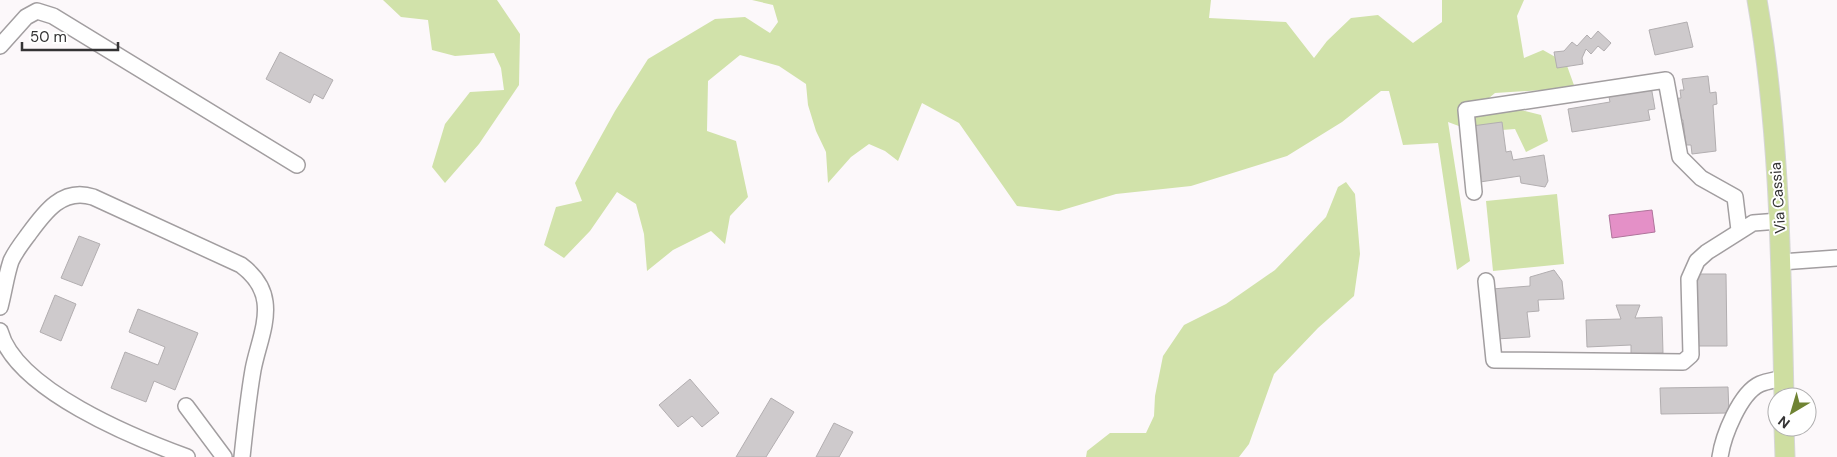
<svg xmlns="http://www.w3.org/2000/svg" width="1837" height="457" font-family="'DM Sans',sans-serif">
<style>
.green{fill:#d1e2aa}
.water{fill:#e490c7;stroke:#af749b}
.building{fill:#cecacc;stroke:#b2aeb0}
.lines{fill:none;stroke-linecap:round;stroke-linejoin:round}
.minor-casing{stroke:#a29ea0;stroke-width:18}
.major-casing{stroke:#d6d6d6;stroke-width:21}
.minor{stroke:#fff;stroke-width:15}
.major{stroke:#cedea1;stroke-width:19}
.labels{text-anchor:middle;dominant-baseline:central;stroke-width:4;stroke-linejoin:round;paint-order:stroke}
.street-label{font-size:15px;fill:#343334;stroke:#fff}
</style>
<rect width="100%" height="100%" fill="#fcf8fa"/>
<path class="green" d="M383,0H497L520,34L519,85L479,144L445,183L432,167L445,124L470,92L504,90L501,68L494,53L455,56L432,50L428,20L401,17Z
M752,0H1211L1209,18L1286,22L1314,58L1327,41L1351,18L1378,15L1413,43L1442,22V0H1524L1517,16L1524,58L1543,50L1566,63L1575,88L1495,93L1477,108L1493,103L1541,115L1548,141L1526,152L1515,129L1475,132L1448,122L1470,261L1457,270L1438,143L1403,145L1389,91H1381L1342,122L1287,156L1191,186L1116,194L1059,211L1017,206L959,123L922,103L898,161L885,151L869,144L851,157L828,183L826,152L816,131L808,105L806,84L779,66L740,55L708,81L707,131L736,141L748,197L730,216L725,244L711,231L673,250L647,271L644,234L636,204L617,192L590,231L564,258L544,245L556,207L582,201L575,183L615,111L648,59L715,19L745,17L770,33L778,22L773,5Z
M1346,182L1355,194L1360,254L1354,296L1318,328L1274,374L1249,444L1239,457H1086L1087,451L1110,433H1146L1154,416L1155,396L1163,356L1184,325L1226,304L1275,270L1326,217L1338,187Z
M1557,194L1564,264L1493,271L1486,201Z"/>
<path class="water" d="M1652,210L1655,232L1612,238L1609,215Z"/>
<path class="building" d="M1687,22L1693,47L1655,55L1649,30Z
M1598,31L1611,43L1604,51L1598,46L1591,54L1586,49L1582,58L1583,64L1557,68L1554,52L1564,51L1572,42L1577,46L1587,35L1591,39Z
M280,52L333,80L323,99L314,94L310,103L266,79Z
M1708,76L1710,93L1716,92L1717,104L1713,105L1716,151L1692,154L1691,145H1686L1683,120H1680L1671,99L1681,98L1680,90H1684L1682,79Z
M1651,86L1655,109L1648,110L1650,120L1572,132L1568,109L1610,102L1608,92Z
M1502,122L1506,152L1511,151L1513,160L1544,155L1548,181L1545,187L1521,183L1520,176L1480,182L1472,126Z
M79,236L100,244L82,286L61,278Z
M1554,270L1562,281L1564,299L1538,300L1539,311L1527,312L1530,337L1496,339L1492,289L1530,286V277Z
M1696,274H1726L1727,346H1698Z
M55,295L76,304L61,341L40,332Z
M1616,305H1640L1635,318L1662,317L1663,353L1631,354V345L1587,347L1586,320L1621,319Z
M138,309L198,333L175,390L154,381L146,402L111,388L125,352L158,365L165,347L129,332Z
M690,379L719,413L702,427L692,416L678,427L659,405Z
M1728,387L1729,413L1661,414L1660,388Z
M771,398L794,412L766,457H736Z
M834,423L853,432L839,457H816Z"/>
<g class="lines">
<defs>
<path id="minor" d="M0,46L26,17L37,11L53,16L297,165
M1474,192L1466,110L1666,80L1680,157L1701,178L1735,197L1739,230
M1781,262L1837,258
M1486,281L1494,360L1683,362L1691,355L1689,279L1697,261L1707,252L1753,223L1779,221
M0,307C4,292 6,276 11,261C15,252 22,243 28,235C44,213 62,187 93,197L241,265C253,274 263,286 265,302C268,324 257,348 253,370C248,399 245,428 242,457
M0,331C16,390 135,438 187,457
M186,406L224,457
M1720,457C1723,436 1740,393 1760,384C1767,381 1776,380 1783,378"/>
<path id="major" d="M1757,0C1780,131 1781,264 1784,397
M1784,427L1785,457"/>
</defs>
<use href="#minor" class="minor-casing"/>
<use href="#major" class="major-casing"/>
<use href="#minor" class="minor"/>
<use href="#major" class="major"/>
</g>
<g class="labels">
<g class="street-label">
<text transform="translate(1778 198) rotate(-94)">Via Cassia</text>
</g>
</g>
<g transform="translate(1792 412) rotate(218)"><circle r="24" fill="#ffffff" stroke="#aeadae"/>
<path d="M0-4L9 19L0 12L-9 19Z" fill="#6f8333"/>
<text y="-8" font-size="14" font-weight="bold" text-anchor="middle" fill="#343334">N</text>
</g>
<path d="M22 42v8h96v-8" fill="none" stroke="#343334" stroke-width="2.5"/>
<text x="30" y="42" font-size="15" fill="#343334" stroke="#ffffff" stroke-width="4" paint-order="stroke">50 m</text>
</svg>
